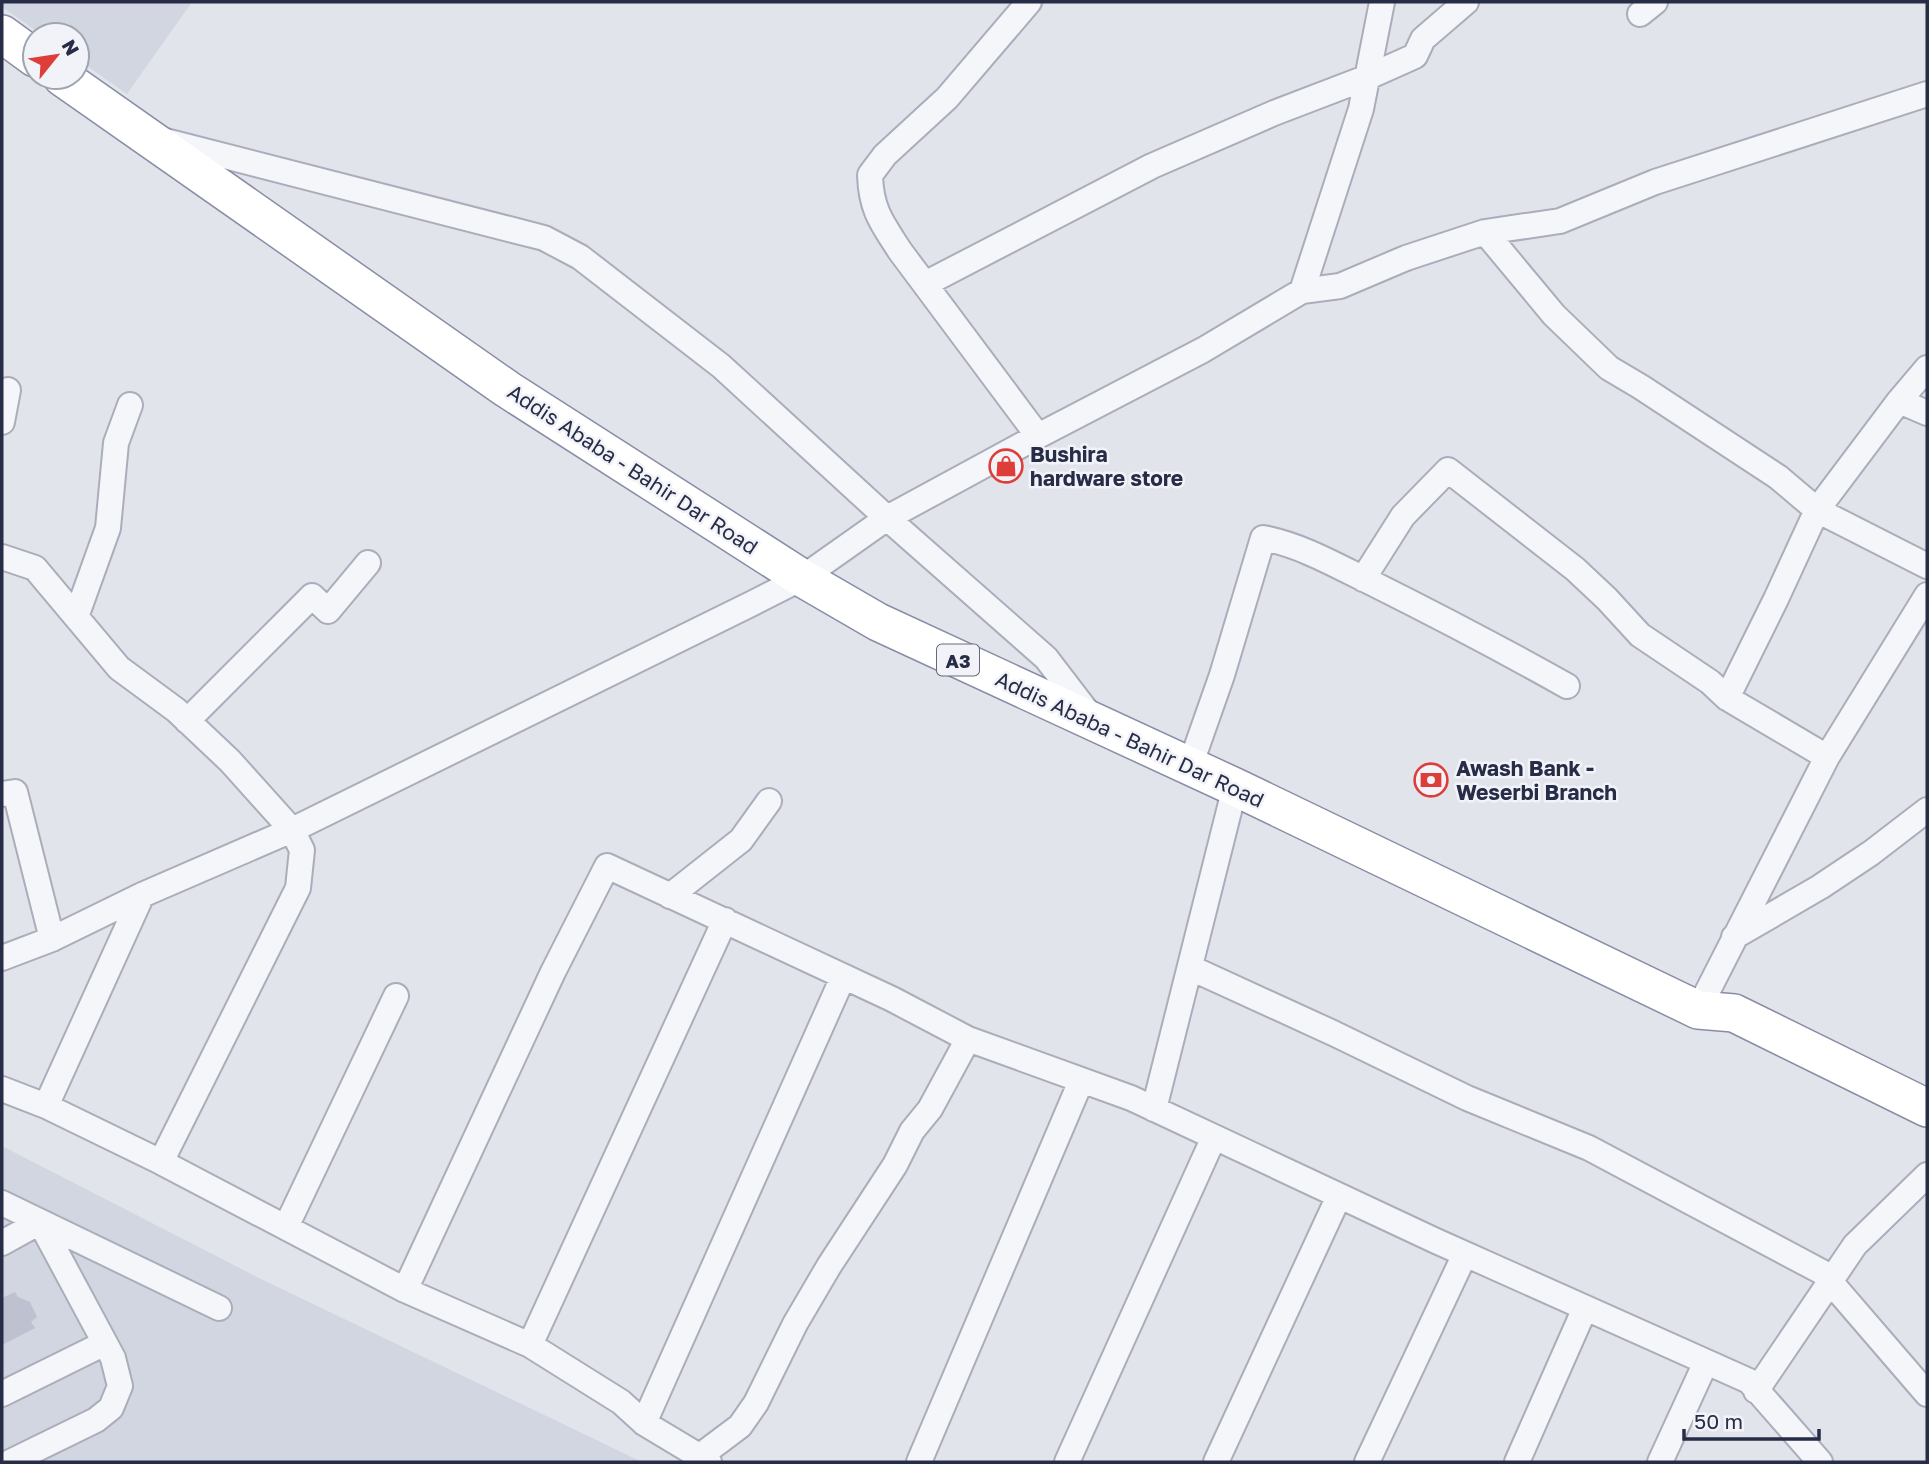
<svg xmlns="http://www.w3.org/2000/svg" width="1929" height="1464" font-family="'Golos Text',sans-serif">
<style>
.built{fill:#d2d6e1}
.building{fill:#bec1cf}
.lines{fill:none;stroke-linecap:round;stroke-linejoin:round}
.minor-casing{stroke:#aaadba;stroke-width:28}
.highway-casing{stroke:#878da4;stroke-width:40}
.minor{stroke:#f5f6f9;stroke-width:24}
.highway{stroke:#fff;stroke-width:37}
.labels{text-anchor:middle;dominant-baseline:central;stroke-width:5;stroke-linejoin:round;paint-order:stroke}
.shield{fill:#f2f3f9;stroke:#64687c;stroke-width:2}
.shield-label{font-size:19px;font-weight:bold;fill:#272d46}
.poi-label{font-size:21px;font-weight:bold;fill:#272d46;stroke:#f2f3f9;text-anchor:start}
.street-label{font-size:21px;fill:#272d46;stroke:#f2f3f9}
</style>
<rect width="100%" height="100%" fill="#e2e4ec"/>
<path class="built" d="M2,2H192L127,94L77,59V35H42L2,7Z
M2,1146L259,1278L642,1462H2Z"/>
<path class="building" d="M15,1292L18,1297L30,1302L37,1317L31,1322L35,1328L2,1345V1298Z"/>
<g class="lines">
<defs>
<path id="minor" d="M1029,2L947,98L885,155L870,175C871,210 882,223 900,251L1038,436
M1640,14L1655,2
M166,141L544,238L580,257L721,366L887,518L1046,658L1092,718
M1485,232L1554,315L1609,368L1641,387L1778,477L1817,510L1927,566
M925,284L1152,166L1274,113L1368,77L1415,56L1423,39L1466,2
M1302,291L1361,109L1382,2
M1899,401L1927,413
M2,422L8,390
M2,557L35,568L119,668L176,710L230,761L292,830L302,850L298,888L161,1162
M1363,579L1403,516L1448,470L1575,569L1607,599L1640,635L1710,682L1727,698
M76,617L108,528L116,443L130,405
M187,721L312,596L328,611L368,563
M1827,757L1727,698L1776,599L1817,510L1899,401L1927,368
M1190,766L1222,675L1263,538C1301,545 1337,566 1372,583C1438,616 1503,650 1567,686
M2,794L15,792L52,939
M670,896L741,840L769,801
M1734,937L1820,887L1871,853L1927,810
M2,958L52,939L142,895L292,830L751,604L802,578L887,518L1038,436L1203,350L1302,291L1340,286L1406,258L1485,232L1560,221L1655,182L1927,94
M1191,968L1333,1033L1467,1098L1589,1148L1822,1272L1927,1394
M1698,1010L1827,757L1927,595
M2,1089L46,1106L161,1162L405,1290L530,1345L621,1402L644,1423L709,1462
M46,1106L142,895
M1154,1109L1235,787
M2,1203L219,1308
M286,1227L396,996
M2,1243L40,1222L113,1358L120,1386L111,1408L96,1420L10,1462
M405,1290L553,972L607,866L892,999L968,1039L1131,1098L1436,1241L1749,1381L1820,1462
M530,1345L725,920
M1756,1391L1855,1245L1927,1175
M2,1394L105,1343
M644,1423L843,977
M700,1456L740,1426L756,1403L795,1324L829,1266L895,1165L912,1131L930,1109L968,1039
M919,1462L1081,1081
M1067,1462L1214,1137
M1216,1462L1339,1196
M1367,1462L1465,1254
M1517,1462L1585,1308
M1660,1462L1706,1362"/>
<path id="highway" d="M2,34L35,58
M62,77L507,389L802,578L878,622L1235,787L1698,1010L1734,1013L1927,1108"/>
</defs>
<use href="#minor" class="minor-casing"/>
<use href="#highway" class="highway-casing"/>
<use href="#minor" class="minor"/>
<use href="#highway" class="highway"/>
</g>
<defs>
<symbol id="shop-ring" viewBox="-11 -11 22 22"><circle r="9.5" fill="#f2f3f9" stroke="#de3e39" stroke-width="1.5"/><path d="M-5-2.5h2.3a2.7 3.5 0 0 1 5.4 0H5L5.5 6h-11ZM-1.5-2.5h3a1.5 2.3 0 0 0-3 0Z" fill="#de3e39"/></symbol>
<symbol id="bank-ring" viewBox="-11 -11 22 22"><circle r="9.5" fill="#f2f3f9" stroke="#de3e39" stroke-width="1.5"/><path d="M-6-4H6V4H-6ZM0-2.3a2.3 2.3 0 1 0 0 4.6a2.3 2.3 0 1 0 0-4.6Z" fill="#de3e39"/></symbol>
</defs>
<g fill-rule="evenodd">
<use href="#shop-ring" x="987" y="447" width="38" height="38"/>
<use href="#bank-ring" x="1412" y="761" width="38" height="38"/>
</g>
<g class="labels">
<rect class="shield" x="937" y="644.5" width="42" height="31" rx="5"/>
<g class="shield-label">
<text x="958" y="660">A3</text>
</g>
<g class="poi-label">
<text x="1030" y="454">Bushira<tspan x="1030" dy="24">hardware store</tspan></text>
<text x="1456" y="768">Awash Bank -<tspan x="1456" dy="24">Weserbi Branch</tspan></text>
</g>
<g class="street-label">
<text transform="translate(633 469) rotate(33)">Addis Ababa - Bahir Dar Road</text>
<text transform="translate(1130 739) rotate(25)">Addis Ababa - Bahir Dar Road</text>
</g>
</g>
<rect width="1929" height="1464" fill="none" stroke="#272d46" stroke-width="7"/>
<g transform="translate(56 56) rotate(60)"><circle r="33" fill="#f2f3f9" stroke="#a1a4b1" stroke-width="2"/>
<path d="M0-5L12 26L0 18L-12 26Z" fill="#de3e39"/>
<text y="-10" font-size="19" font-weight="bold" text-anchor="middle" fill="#272d46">N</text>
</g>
<path d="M1684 1429v10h135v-10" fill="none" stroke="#272d46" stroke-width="3.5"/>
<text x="1694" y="1429" font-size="21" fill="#272d46" stroke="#f2f3f9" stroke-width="5" paint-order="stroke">50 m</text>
</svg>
